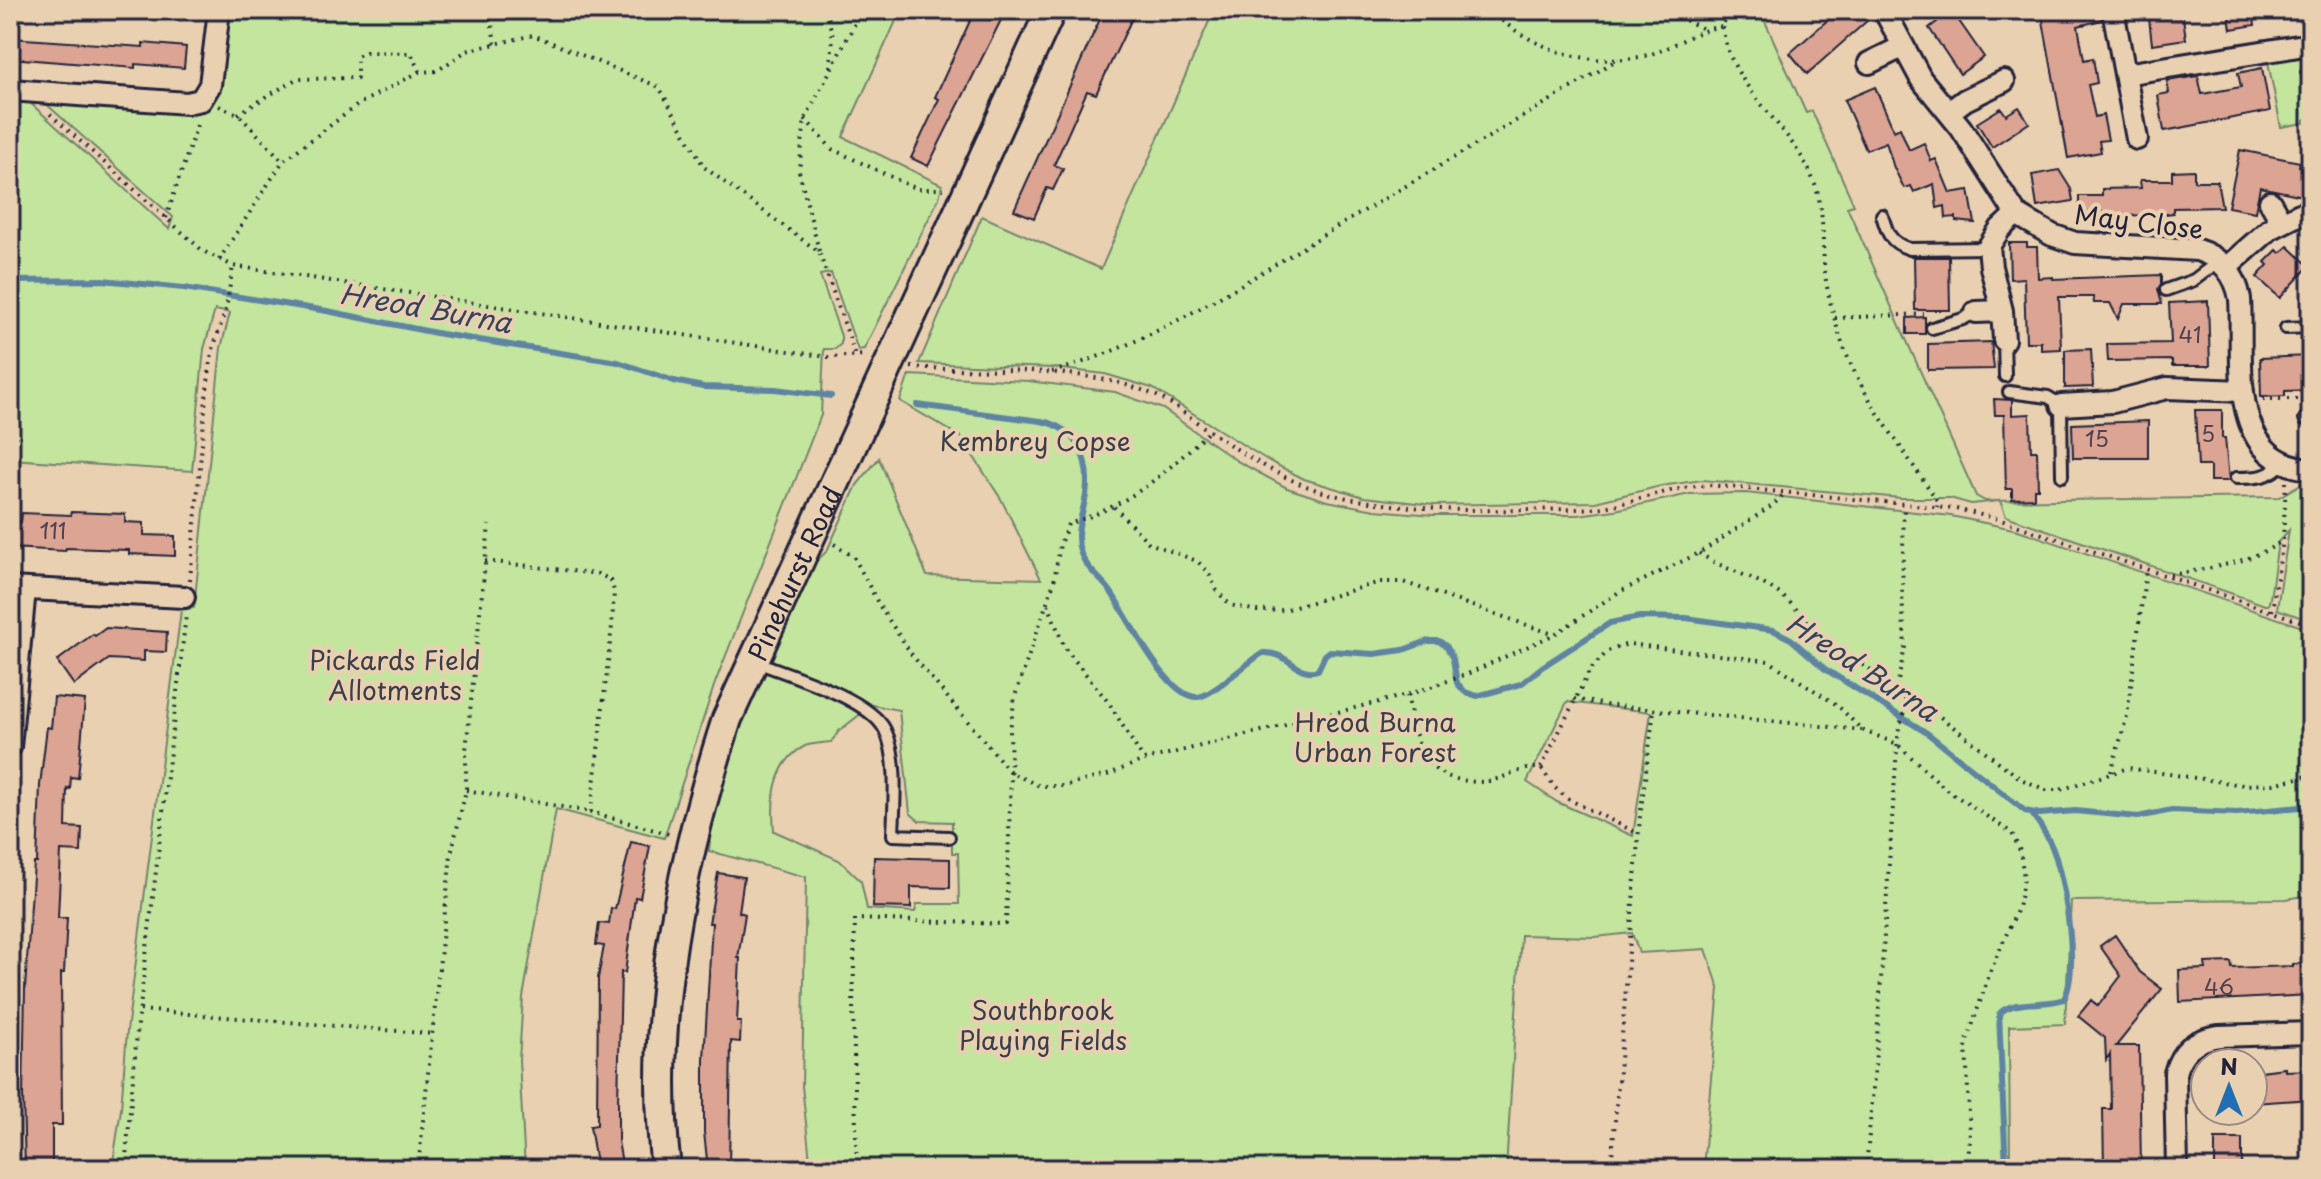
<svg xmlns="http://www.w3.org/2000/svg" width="2321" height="1179" font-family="'Playpen Sans',sans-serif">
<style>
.green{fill:#c4e59e;stroke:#73846c;stroke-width:2;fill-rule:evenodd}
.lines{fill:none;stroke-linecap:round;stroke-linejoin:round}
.stream{stroke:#5e84a2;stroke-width:6}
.building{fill:#dba493;stroke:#22223b;stroke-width:2}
.lane-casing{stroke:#22223b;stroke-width:16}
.street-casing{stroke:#22223b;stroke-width:26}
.secondary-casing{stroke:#22223b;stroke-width:34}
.path{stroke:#22223b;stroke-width:4;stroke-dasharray:2 6;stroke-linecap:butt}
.lane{stroke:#e9d0b1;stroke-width:10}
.street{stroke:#e9d0b1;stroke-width:20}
.secondary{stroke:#e9d0b1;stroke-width:28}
.labels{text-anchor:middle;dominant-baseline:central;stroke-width:8;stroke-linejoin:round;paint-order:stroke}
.number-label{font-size:22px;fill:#504251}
.street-label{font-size:26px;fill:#22223b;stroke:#e9d0b1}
.park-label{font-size:26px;fill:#3a3f4a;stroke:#e9d0b1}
.water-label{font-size:28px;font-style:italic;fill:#36435d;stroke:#e9d0b1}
</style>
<rect width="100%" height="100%" fill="#e9d0b1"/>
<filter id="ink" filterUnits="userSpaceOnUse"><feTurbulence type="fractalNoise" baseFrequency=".0125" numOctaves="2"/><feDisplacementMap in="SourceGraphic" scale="16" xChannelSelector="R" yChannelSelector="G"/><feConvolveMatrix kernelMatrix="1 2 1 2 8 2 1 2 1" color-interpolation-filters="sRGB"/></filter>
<g filter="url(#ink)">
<path class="green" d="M224,10H901L843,137L942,185L939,198L864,349L858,350L831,273L820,275L841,336V344L835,349H824L821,415L715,683L664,838L556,809L523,997L519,1060L525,1169H112L121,1109L127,1031L181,610L194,608L221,348L230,313L215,310L204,349L192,471L10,459V99L27,100L169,229L173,217L44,102L210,105Z
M1214,10H1760L1806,113L1812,111L1854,205L1847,207L1976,496L1985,501L2279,497L2304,482H2311V621L2277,609L2289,530L2278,542L2270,599L2268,605H2265L2006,516L2000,501L1971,504L1950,498H1901L1702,480L1661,486L1595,502L1434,505L1364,497L1304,479L1269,461L1152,388L1105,374L1054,368L919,363L982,216L1101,269Z
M2311,56V118L2304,120V123L2281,127L2268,62Z
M909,375L1028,381L1115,392L1163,409L1237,461L1287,488L1327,501L1375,510L1433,515H1578L1615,510L1690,494L1746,493L1951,516L2018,530L2311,630V895L2286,899L2071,901L2065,1024L2009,1026L2010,1169H1703L1719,988L1706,949L1639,953L1632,933L1595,937L1521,935L1506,1169H811L802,1086L806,877L709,851L715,788L798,579L827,551L857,485L879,458L927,576L1041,579L1001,499L961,437L900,401ZM1567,702L1651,712L1633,836L1557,802L1527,782ZM872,705L899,710L910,813L919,821L952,822V853H958L959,904H917L915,912L867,909L861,881L839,860L774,831C771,800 773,762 805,746C812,743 823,743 831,742L839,731Z"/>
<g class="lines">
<path class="stream" d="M10,281L102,280L184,288L327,311L441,334L618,362L674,381L703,387L775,389L831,396
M917,405L1041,421C1077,428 1091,459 1086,495C1083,515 1073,533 1081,554C1087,570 1101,578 1111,592C1127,615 1167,699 1198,697C1212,696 1247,662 1263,653C1289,651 1296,677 1318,670L1325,655L1330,651L1374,654L1403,650L1428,641H1439L1447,647L1453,659L1457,683L1465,692L1477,696L1521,684L1542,667L1610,623L1640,617L1686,618L1773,630L1791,639L1825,669L1927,733L2025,811L2040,814L2075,811L2138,817L2172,810L2237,813L2311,806
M2006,1169L1999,1014C2014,998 2044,1007 2064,999C2080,969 2065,890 2056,858C2051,841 2042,827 2032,814"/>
</g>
<path class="building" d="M975,10H1006L928,166L911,158L939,99L935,97Z
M1104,10H1136L1096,94L1087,91L1054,165L1063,169L1053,190L1047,188L1034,218L1014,210Z
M1839,10H1860L1868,20L1807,74L1790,53Z
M1930,10H1975L1959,21L1984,57L1960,74L1929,28L1938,21Z
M2041,10H2100L2102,20L2078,26L2084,60L2093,58L2097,83L2088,85L2095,117L2103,115L2108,140L2099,141L2101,152L2068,158Z
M2148,10H2182L2186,39L2152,44Z
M2228,10H2253L2255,25L2231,29Z
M10,38L143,47V43L186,47L184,68L135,64V68L10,58Z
M2262,68L2270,111L2164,131L2158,95L2169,93L2167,81L2198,76L2202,94L2241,87L2238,73Z
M1875,87L1894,131L1900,128L1909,150L1924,143L1931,161L1936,159L1950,193L1969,190L1975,223L1956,221V217L1946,218L1945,206L1937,208L1934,184L1914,192L1911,186L1904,188L1894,168L1886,142L1866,150L1844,100Z
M2019,107L2029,123L1992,147L1977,123L2001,108L2006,115Z
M2240,150L2300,162L2299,166L2309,168L2303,196L2260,187L2255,212L2228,207Z
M2059,170L2071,189L2073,201L2037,207L2032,175Z
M2194,170V181H2217L2222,207L2173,208V213L2158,215L2102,216V212L2079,213V196H2102V189L2141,188L2140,180H2172V171Z
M2009,243H2027V247H2037L2038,278L2053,277V279L2161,275V284L2158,289L2162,304H2124L2118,319L2110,303H2094L2093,297H2059L2061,349L2041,350V342H2026L2024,278L2010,279Z
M2288,246L2309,266L2280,298L2257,277L2268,265L2265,262L2277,250L2280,253Z
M1914,257H1949L1950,310H1915Z
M2208,301L2210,366H2172V360L2108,361L2107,344L2171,343L2169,303Z
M1925,317V334H1907V318Z
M1991,342L1994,369L1928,370V344Z
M2091,349L2093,387L2065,388V350Z
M2311,356V390L2285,391V396L2261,397L2260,358Z
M1994,399L2012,400V415L2030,414L2031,451H2037L2038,489H2034V498L2012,499V489H2006L2004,415H1995Z
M2195,410H2222V438H2225L2229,481H2210V466H2198Z
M2148,421V458H2073L2072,424Z
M71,512L125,514V522L144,523V535L175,536V556L129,554V550L66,548L65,551L10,548L11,521L21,522L22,513L71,515Z
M106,628L167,632L166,652L144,651V661L109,659L74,685L57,661L93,634L95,636Z
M54,697L85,700L78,778L71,777L70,789L67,788L66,827L82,828L81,852L61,851L58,918H67L64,973H61L62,1125H52V1169H25L23,1097L25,988L34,863H37L40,785L47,727L51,728Z
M631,842L650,846L640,898L635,897L625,973L621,972L618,1102V1141L623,1169H604L603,1162L596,1163L590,1126L597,1125L598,978L604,946L596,945L599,923L609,924L611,908L615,909Z
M874,857L950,859V888L911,887V908L873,907Z
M718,873L744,877L739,912L745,914L738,958H740L737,1022H741L740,1042L731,1041L729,1169H708L704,1132V1059L712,923H709Z
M2115,935L2140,972L2162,989L2116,1046H2139L2141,1169H2104L2103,1109H2111L2110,1054L2106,1060L2105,1038L2078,1016L2091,1000L2098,1006L2121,976L2100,946Z
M2231,962L2232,968L2293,966V964L2311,963V995L2180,1002L2179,970L2206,969L2205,963Z
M2285,1068V1071L2311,1070V1099L2254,1103L2253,1072Z
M2215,1139H2242V1169H2215Z"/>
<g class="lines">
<defs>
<path id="lane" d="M1882,215C1887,233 1890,243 1910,249L1989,248
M2166,290L2194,280L2219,261
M1932,328L1963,319L1976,312
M2286,328L2311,327
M2004,340L2005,376
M2009,392L2048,397L2061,405L2062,476
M2305,419H2311
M2236,478C2257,478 2269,478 2284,462
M754,661C787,674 869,698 885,730C899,758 894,804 893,835L949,837"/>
<path id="street" d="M1884,10L1921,79L1961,128L2016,214L2052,235L2075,243L2197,250C2221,257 2236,275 2240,299C2244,359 2225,462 2311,469
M2113,10L2125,74L2311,44
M1869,63L1902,47
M2125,74L2137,139
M10,90L187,103L201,100L210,85L219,10
M1949,112L1965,100L2004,81
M2270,202L2281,221
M2226,268L2270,229L2300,214
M1976,312L2002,311
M2004,340L2002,311L1991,267L1989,246L2000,229L2016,214
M2061,405L2113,402L2167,388L2243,391
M10,588L184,597
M10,747L25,589
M2177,1169L2175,1073C2181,1050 2196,1039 2219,1036L2311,1033"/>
<g id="secondary">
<path id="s1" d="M666,1169C648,1016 681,863 727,719L1051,10"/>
</g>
</defs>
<use href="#lane" class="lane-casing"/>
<use href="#street" class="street-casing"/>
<use href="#secondary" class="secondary-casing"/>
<path class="path" d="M490,10L495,44
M826,10L833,37L830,70
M1490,10C1533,52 1602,73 1660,51C1677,44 1706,26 1723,27L1727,10
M1664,10L1706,30
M1723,27C1727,84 1790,124 1812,177C1826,209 1821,240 1825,273C1827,291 1832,310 1837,327C1854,389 1903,448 1938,502L1937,507
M219,106L238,114L283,161
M50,114L203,251L233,266L828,357L866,355
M238,114L296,79L357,78V56L366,52L411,53L419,71
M805,119L832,149L917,189H944
M166,218L198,122
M819,251L799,171L805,119L862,10
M219,260L283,161L359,104L419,72L437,71L466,51L533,35L659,87L704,167L819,252L856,357
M1835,318L1924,314
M911,367C993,373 1081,363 1157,396C1175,404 1191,419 1208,430C1249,458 1293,487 1343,497C1405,510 1466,511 1530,510C1554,509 1579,510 1603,507C1639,501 1672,487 1709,485L1956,509L1998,519L2311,625
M1052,372C1152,344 1243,283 1332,230C1427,173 1524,117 1618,59
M2263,399H2304V404
M1114,507L1149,543L1197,561L1208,572L1217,591L1230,605L1257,611L1285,610L1380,582H1403L1553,634
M834,544L854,557L879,605L912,655L1011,773L1040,786H1064L1107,775L1144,760L1407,695L1465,675L1555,634L1619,592L1699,553L1772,506L1786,492
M1699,553C1725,571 1756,576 1781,595C1796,606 1807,623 1820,635C1844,656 1871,669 1897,686
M485,561L598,574L611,580L614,591L612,626L591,812L672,835
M2170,575C2209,568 2249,564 2282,541
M190,580L206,397L212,352L226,309L233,266
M1048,604L1064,647L1109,703L1143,759
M2272,611L2283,540L2286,482
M1407,695C1416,733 1416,773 1462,780C1472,782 1484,783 1493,780C1510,776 1522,767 1541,768L1555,788L1568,799L1639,834
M1574,699L1606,705L1862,730
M1905,699L1935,713L2021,779L2046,790H2060L2128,768L2243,785L2273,784L2311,775
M1541,768L1590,670L1608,651L1628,644L1769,661L1837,705L1862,730L1897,744L1947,790L2012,833L2020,851L2024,878L2018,908L1990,972L1966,1044L1970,1139L1967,1169
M2111,772L2127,716L2146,570
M466,790L591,812
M140,1010L434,1034
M125,1169L137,1033L186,615
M418,1169L451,854L466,790V750L489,525
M857,1169L853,1010L855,919L1006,924L1011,773L1010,730L1015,696L1054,582L1060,544L1068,524C1130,505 1164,475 1209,431
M1611,1169L1640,817L1654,710
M1866,1169L1875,1066L1897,748L1899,727L1907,707L1905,699L1898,694L1897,686L1905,647L1902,594L1904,505"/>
<use href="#lane" class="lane"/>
<use href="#street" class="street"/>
<use href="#secondary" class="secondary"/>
</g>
</g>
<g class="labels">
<g class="number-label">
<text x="2190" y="333">41</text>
<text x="2208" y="432">5</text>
<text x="2097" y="437">15</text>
<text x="53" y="529">111</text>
<text x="2219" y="985">46</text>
</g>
<g class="street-label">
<text transform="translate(2139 221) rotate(7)">May Close</text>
<text stroke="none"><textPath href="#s1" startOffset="618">Pinehurst Road</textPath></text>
</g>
<g class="park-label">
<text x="1035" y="440">Kembrey Copse</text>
<text x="395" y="659">Pickards Field<tspan x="395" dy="30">Allotments</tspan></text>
<text x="1375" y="721">Hreod Burna<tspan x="1375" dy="30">Urban Forest</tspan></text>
<text x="1043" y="1009">Southbrook<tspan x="1043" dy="30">Playing Fields</tspan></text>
</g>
<g class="water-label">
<text transform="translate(426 307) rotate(10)">Hreod Burna</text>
<text transform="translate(1863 666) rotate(33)">Hreod Burna</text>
</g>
</g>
<rect width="2321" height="1179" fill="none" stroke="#e9d0b1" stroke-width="40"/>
<rect x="20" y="20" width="2281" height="1139" fill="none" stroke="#22223b" stroke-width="3" filter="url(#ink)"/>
<g transform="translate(2229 1087)"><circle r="38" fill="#e9d0b1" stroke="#998a82" stroke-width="2"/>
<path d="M0-6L14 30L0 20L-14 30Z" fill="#1f6fb2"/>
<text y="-12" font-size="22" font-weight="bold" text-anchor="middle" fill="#22223b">N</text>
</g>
</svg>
